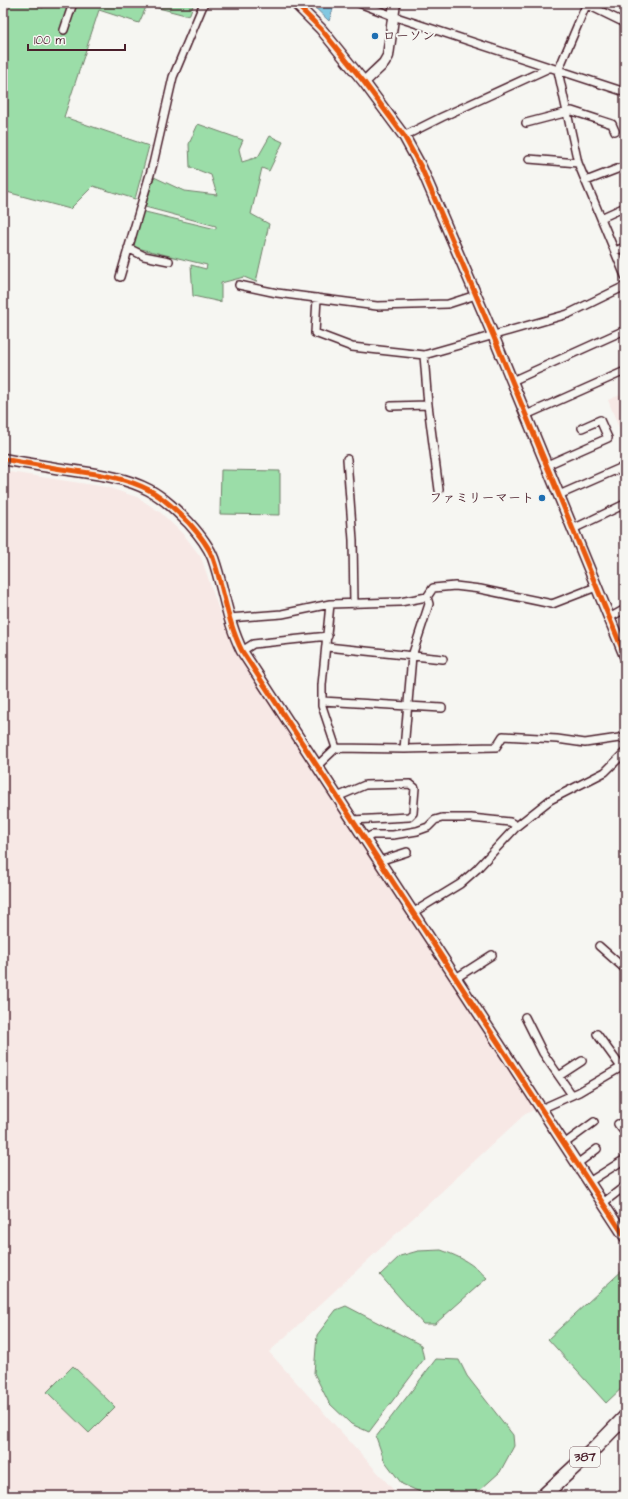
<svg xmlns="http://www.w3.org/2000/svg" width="628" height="1499" font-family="'Architects Daughter','Klee One',sans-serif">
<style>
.built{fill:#f7e8e5}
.green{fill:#9bdda8;stroke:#727e6a}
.water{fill:#81c8e1;stroke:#6b8498}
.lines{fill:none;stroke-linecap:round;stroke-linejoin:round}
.street-casing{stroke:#4a1f2b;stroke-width:10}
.secondary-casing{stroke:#4a1f2b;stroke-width:13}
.highway-casing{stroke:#4a1f2b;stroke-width:16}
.street{stroke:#f6f6f2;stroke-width:7}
.secondary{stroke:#f6f6f2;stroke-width:10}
.highway{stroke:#f6f6f2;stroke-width:13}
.cycleway-casing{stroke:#f6f6f2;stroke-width:8}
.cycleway{stroke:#e8590c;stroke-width:5}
.poi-dot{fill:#1f6fb2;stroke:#f6f6f2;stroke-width:1.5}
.labels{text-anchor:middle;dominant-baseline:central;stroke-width:4;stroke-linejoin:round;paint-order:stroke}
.shield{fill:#f6f6f2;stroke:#7e6067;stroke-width:1}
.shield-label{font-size:12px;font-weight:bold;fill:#4a1f2b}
.poi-label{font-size:13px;font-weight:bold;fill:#4a1f2b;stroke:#f6f6f2;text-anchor:start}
</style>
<rect width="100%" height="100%" fill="#f6f6f2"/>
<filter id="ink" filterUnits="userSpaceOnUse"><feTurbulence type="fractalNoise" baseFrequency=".025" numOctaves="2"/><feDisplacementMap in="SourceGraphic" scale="8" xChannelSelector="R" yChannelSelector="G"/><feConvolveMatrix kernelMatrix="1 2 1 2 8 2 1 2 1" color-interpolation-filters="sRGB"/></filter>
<g filter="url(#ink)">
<path class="built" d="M625,393V441H624L608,400Z
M3,471L106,487L137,497L160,512L184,535L201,557L223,622L237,653L535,1109L524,1115L269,1352L399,1496H3Z"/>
<path class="green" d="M3,3H25L43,8L44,3H194L189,16L147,5L139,23L99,10L64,117L149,146L135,199L93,186L70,209L3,191Z
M198,124L243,140L239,149L242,162L258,157L270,136L283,142L269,171L262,168L251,214L269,224L256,282L244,277L221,283V302L193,296L191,265L206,269L207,265L133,247L141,211L216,229V226L145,207L154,177L184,191L217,195L211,175L190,167L189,144Z
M221,470L280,471V515L220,514Z
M441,1250C463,1258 471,1263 487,1278L435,1324H423L380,1275L400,1256L418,1251Z
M625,1268V1385L606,1403L548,1339Z
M346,1306L421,1345L424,1359L369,1432L351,1424L329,1403L314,1373L317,1335L336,1310Z
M436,1359L459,1360L467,1376L513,1435L514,1446L500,1472L480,1490L460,1496H429L402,1484L384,1460L376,1437Z
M73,1366L115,1407L89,1433L47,1392Z"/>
<path class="water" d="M310,3H335L329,21Z"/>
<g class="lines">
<defs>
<path id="street" d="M359,3L393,16L625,92
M584,3L625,23
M587,3L558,71L578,163L625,276
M64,30L73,3
M526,123L572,111L612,124L615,131
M404,136L442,117L549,68
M529,159L578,163
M586,181L625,166
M601,218L625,207
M128,248L144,256L169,261
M615,251L625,247
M120,277L153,164L173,77L204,3
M239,285L277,293L377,306L448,304L476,295
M317,298L315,333L352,347L424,355L568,314L625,286
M424,355L428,405L439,490
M512,381L625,330
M391,406L428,405
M526,415L625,371
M347,459L353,540L354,604
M547,465L608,438L600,420L582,428
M559,495L625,466
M573,529L625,504
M330,604L322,685V706L336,748
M229,618L282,614L330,604L400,602L427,597L433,588L455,586L480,589L552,604L596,587
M609,618L625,609
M327,647L443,659
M242,651L253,644L328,636
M322,701L442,708
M404,749L412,656L429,604L427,597
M317,766L336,748L404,749L496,747L503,736L557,739L585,743L619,738L625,740
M337,797L365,785L410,784L415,788L413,813L409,817L352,820
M365,839L372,835H393L417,831L428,827L435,820L442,818H471L510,822L517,826
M379,861L407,852
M414,912L460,884L477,869L517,826L550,800L605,772L625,752
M599,946L625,969
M456,978L492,955
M525,1017L543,1053L572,1095
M597,1034L621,1067
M559,1076L582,1061
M541,1109L579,1092L625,1065
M618,1124L625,1133
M620,1126L625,1120
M564,1144L594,1122
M577,1164L597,1149
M589,1182L622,1161
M603,1203L625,1186"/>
<path id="secondary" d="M295,3L321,29L364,82L404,136L421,167L493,335L625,656
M364,82L384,63L388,56L395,3
M3,459C25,463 47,467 69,470C96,474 125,477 149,490C164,498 177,511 189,523C198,533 208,545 213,558C224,589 227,621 242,651L625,1237"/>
<path id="highway" d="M543,1496L595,1448L625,1417"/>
</defs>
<use href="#street" class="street-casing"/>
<use href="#secondary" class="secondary-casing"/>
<use href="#highway" class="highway-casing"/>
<use href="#street" class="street"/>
<use href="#secondary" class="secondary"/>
<use href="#highway" class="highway"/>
<defs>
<path id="cycleway" d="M295,3L321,29L364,82L404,136L421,167L493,335L625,656
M3,459C25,463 47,467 69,470C96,474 125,477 149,490C164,498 177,511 189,523C198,533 208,545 213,558C224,589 227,621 242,651L625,1237"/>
</defs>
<use href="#cycleway" class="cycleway-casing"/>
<use href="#cycleway" class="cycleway"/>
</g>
</g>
<g class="poi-dot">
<circle cx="375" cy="36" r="4"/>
<circle cx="542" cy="498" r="4"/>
</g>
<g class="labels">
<rect class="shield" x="570" y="1447" width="30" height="20" rx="3"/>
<g class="shield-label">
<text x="585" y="1457">387</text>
</g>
<g class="poi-label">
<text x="383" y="36">ローソン</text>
<text x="534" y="498" text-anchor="end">ファミリーマート</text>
</g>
</g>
<rect width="628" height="1499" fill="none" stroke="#f6f6f2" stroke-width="16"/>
<rect x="8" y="8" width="612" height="1483" fill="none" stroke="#4a1f2b" stroke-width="1.5" filter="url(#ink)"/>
<path d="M28 44v6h97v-6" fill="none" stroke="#4a1f2b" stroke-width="2"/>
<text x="34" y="44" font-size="12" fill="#4a1f2b" stroke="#f6f6f2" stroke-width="3" paint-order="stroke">100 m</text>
</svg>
